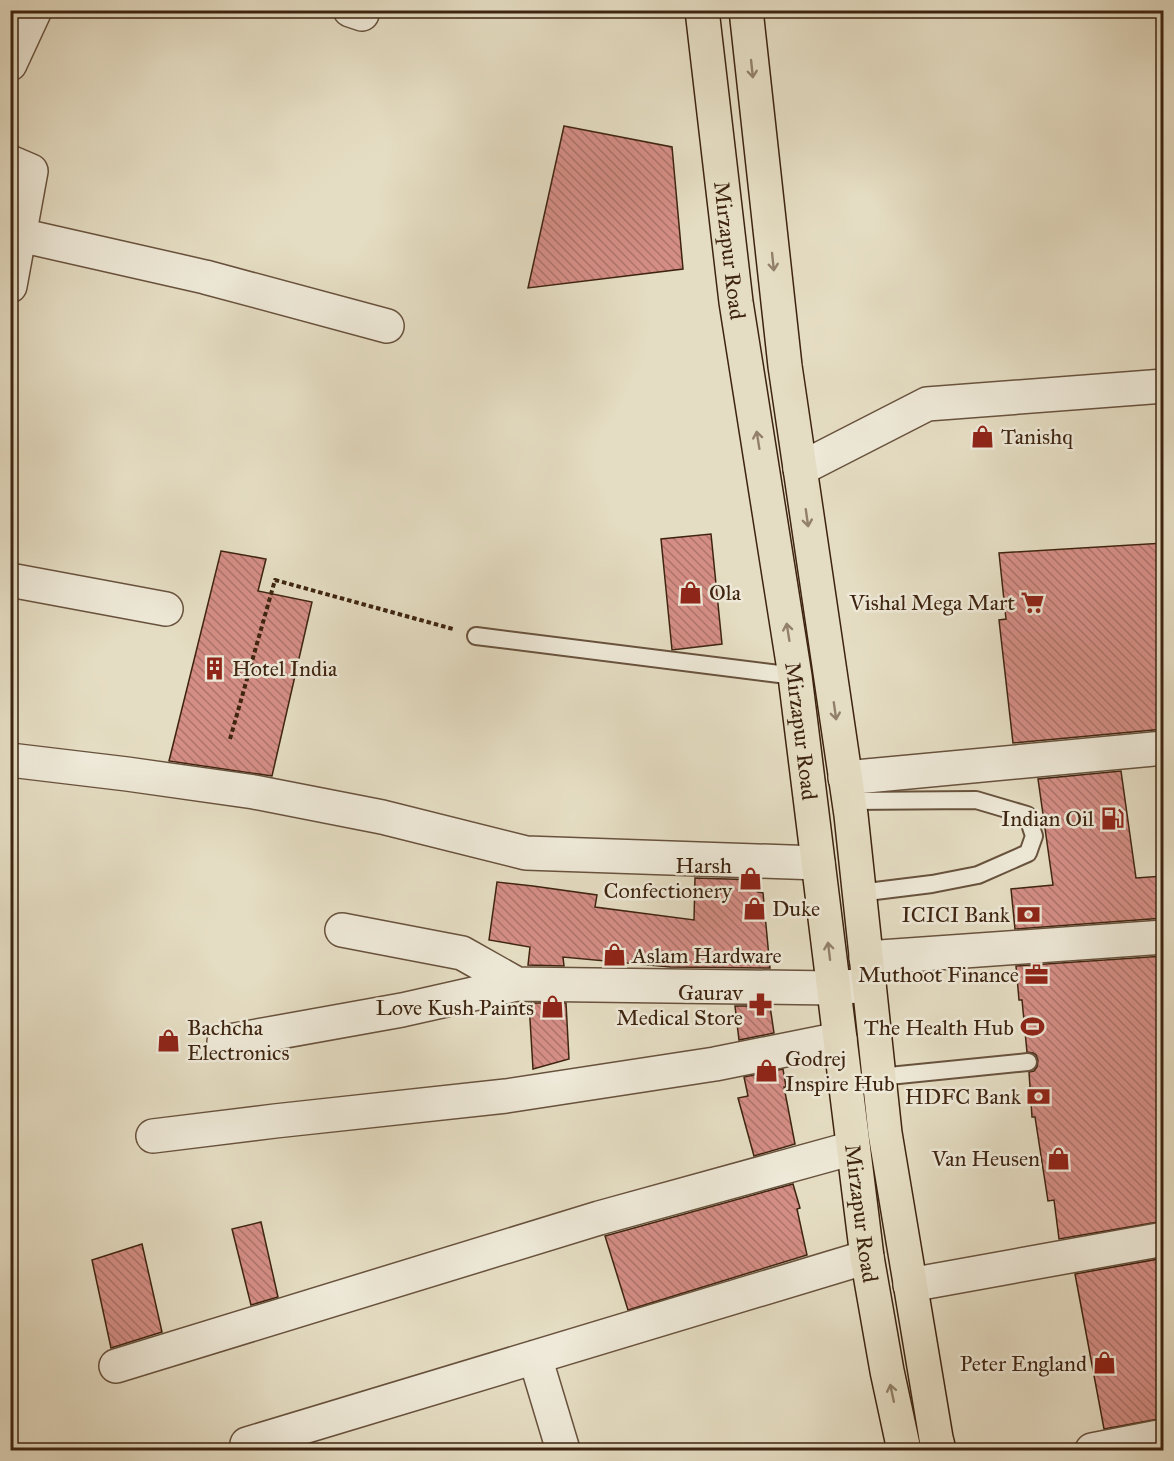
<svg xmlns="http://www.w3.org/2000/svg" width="1174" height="1461" font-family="'IM FELL Great Primer',serif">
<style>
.building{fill:url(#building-back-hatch);stroke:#3e2410;stroke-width:1.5}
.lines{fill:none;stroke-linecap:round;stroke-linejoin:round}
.lane-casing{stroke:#68523d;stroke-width:20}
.street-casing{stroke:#68523d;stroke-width:36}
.highway-casing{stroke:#3e2410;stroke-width:36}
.path{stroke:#3e2410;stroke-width:4;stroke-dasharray:4.5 3;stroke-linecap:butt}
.lane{stroke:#eee9d8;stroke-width:16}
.street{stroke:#eee9d8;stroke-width:33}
.highway{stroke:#e5ddc3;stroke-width:33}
.oneway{stroke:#92806a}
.labels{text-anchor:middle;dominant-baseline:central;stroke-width:5;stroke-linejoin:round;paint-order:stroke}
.street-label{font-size:22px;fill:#3e2410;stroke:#eee9d8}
.poi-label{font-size:22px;fill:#3e2410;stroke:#eee9d8;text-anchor:end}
</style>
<defs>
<pattern id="building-back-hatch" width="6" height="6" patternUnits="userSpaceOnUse" patternTransform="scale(1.5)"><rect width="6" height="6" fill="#d58e86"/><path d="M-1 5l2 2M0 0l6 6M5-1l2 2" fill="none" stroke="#ae746c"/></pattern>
</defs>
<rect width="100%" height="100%" fill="#e5ddc3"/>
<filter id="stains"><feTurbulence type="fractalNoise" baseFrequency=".00333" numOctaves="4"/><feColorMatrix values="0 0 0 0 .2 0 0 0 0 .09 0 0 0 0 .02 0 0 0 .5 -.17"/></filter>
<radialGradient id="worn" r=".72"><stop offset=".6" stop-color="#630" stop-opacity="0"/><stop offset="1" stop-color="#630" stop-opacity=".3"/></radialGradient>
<path class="building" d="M564,126L672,147L683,269L528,288Z
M711,534L722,644L672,650L661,539Z
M1164,543V729L1013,743L999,620L1006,619L999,553Z
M221,551L266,559L258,591L312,602L272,776L169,761Z
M1121,771L1136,878L1164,876V918L1015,929L1011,889L1053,885L1038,779Z
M695,878L759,880L758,892L763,893L770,968L670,967L563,957L564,966L528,965L530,947L489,940L497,882L533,886L597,895L595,907L694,920Z
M1164,956V1221L1059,1239L1054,1200L1048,1201L1035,1117H1032L1029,1072L1034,1071L1037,1067L1038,1060L1036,1055L1033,1053L1027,1052L1022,1000H1019L1016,966Z
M529,1003H566L569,1059L533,1069Z
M735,1006H770L774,1033L739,1040Z
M783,1069L786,1087H784L795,1144L754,1156L738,1098L748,1096L744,1077Z
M793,1184L800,1208L797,1209L807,1255L628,1310L605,1236Z
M261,1222L278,1297L251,1305L232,1229Z
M142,1244L162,1332L111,1348L92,1260Z
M1164,1258V1418L1104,1429L1075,1274Z"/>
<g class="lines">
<defs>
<path id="lane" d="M476,636L795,676
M848,801L976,800L1027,815L1034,836L1028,853L978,875L932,884L859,893
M879,1077L1028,1062"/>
<path id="street" d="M350,10L362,14
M10,64L35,10
M10,162L31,171L10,286
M20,235L205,277L387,326
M800,469L927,404L1164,386
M10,580L166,609
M10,760L127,774L254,792L382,817L526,853L818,863
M845,778L1164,748
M342,930L462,953L517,984
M866,958L1164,937
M224,1042L402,1010L517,984L833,988L869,985
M153,1136L275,1121L506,1096L715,1064L840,1039
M910,1285L1164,1239
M535,1357L563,1450
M116,1366L599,1218L853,1148
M247,1444L867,1257
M1092,1450L1164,1436"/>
<g id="highway">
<path id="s1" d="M702,10L736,302L795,676L867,1257L887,1371L904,1450"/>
<path d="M746,10L785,366L851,815L885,1133L936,1438L939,1450"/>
</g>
</defs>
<use href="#lane" class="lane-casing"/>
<use href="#street" class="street-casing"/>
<use href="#highway" class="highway-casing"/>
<path class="path" d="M230,739L275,580L453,629"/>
<use href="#lane" class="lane"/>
<use href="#street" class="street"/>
<use href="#highway" class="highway"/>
</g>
<defs><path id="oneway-shaft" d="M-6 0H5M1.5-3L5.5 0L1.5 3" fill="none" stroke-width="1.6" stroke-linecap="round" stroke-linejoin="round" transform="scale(1.5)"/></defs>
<g class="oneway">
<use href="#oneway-shaft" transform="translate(752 69) rotate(84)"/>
<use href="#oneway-shaft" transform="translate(773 262) rotate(84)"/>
<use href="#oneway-shaft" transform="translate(758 440) rotate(-99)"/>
<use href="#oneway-shaft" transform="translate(807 518) rotate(82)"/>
<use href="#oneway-shaft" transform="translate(788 632) rotate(-99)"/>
<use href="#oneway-shaft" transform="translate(835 711) rotate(82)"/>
<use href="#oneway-shaft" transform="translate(829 951) rotate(-97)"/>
<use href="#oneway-shaft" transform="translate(892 1393) rotate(-102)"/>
</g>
<defs>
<symbol id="shop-bare" viewBox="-9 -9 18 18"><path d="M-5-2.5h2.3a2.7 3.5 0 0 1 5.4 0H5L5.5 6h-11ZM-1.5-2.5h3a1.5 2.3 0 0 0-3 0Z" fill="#8f2418" stroke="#eee9d8" stroke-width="2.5" paint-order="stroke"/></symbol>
<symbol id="supermarket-bare" viewBox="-9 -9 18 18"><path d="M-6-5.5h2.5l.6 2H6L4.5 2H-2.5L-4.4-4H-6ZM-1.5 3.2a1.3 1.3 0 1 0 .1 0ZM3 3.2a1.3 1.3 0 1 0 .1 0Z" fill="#8f2418" stroke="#eee9d8" stroke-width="2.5" paint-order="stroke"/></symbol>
<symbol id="building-bare" viewBox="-9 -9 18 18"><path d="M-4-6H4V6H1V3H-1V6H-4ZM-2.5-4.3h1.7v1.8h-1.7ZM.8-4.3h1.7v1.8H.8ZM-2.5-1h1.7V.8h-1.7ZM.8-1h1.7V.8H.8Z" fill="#8f2418" stroke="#eee9d8" stroke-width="2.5" paint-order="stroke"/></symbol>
<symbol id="fuel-bare" viewBox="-9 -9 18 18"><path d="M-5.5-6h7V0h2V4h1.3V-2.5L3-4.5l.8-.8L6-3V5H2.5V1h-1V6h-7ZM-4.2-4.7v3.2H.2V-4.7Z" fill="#8f2418" stroke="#eee9d8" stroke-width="2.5" paint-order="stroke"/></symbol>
<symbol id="bank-bare" viewBox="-9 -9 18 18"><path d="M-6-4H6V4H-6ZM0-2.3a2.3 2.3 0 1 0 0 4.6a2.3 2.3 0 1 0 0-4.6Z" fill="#8f2418" stroke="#eee9d8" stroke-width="2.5" paint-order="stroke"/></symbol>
<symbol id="office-bare" viewBox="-9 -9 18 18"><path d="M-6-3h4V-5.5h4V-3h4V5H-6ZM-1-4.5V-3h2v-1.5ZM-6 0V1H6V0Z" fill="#8f2418" stroke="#eee9d8" stroke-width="2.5" paint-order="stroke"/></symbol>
<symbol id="pharmacy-bare" viewBox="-9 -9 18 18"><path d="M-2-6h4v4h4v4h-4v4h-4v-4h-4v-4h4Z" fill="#8f2418" stroke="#eee9d8" stroke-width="2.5" paint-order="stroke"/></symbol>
<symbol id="stadium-bare" viewBox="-9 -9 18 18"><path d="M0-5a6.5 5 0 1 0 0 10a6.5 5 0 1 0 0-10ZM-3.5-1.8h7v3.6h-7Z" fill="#8f2418" stroke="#eee9d8" stroke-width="2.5" paint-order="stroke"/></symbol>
</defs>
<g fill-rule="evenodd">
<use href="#shop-bare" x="966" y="420" width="33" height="33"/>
<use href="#shop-bare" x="674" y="576" width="33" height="33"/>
<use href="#supermarket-bare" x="1016" y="586" width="33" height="33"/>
<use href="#building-bare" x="198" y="652" width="33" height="33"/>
<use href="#fuel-bare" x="1096" y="802" width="33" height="33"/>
<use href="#shop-bare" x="734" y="862" width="33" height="33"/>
<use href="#shop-bare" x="738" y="892" width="33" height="33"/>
<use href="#bank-bare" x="1012" y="898" width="33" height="33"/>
<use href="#shop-bare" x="598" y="938" width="33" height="33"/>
<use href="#office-bare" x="1020" y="958" width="33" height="33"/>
<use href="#pharmacy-bare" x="744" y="988" width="33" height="33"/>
<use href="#shop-bare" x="536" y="990" width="33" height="33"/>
<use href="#stadium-bare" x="1016" y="1010" width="33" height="33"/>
<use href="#shop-bare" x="152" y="1024" width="33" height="33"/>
<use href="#shop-bare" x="750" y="1054" width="33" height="33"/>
<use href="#bank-bare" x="1022" y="1080" width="33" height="33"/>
<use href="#shop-bare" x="1042" y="1142" width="33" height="33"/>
<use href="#shop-bare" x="1088" y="1346" width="33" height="33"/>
</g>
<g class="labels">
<g class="street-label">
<text stroke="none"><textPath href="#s1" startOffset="242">Mirzapur Road</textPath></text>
<text stroke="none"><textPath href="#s1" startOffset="728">Mirzapur Road</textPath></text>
<text stroke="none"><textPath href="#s1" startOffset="1214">Mirzapur Road</textPath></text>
</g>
<g class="poi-label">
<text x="1001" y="436" text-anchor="start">Tanishq</text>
<text x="709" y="592" text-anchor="start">Ola</text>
<text x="1015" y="602">Vishal Mega Mart</text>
<text x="232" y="668" text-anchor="start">Hotel India</text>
<text x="1094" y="818">Indian Oil</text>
<text x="732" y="865">Harsh<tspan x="732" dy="25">Confectionery</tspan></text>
<text x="772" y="908" text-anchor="start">Duke</text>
<text x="1010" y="914">ICICI Bank</text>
<text x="632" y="955" text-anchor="start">Aslam Hardware</text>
<text x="1019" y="974">Muthoot Finance</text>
<text x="743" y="992">Gaurav<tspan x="743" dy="25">Medical Store</tspan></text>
<text x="534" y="1007">Love Kush Paints</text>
<text x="187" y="1027" text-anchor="start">Bachcha<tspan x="187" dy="25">Electronics</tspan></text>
<text x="1014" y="1027">The Health Hub</text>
<text x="785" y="1058" text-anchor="start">Godrej<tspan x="785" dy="25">Inspire Hub</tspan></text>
<text x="1021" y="1096">HDFC Bank</text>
<text x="1040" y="1158">Van Heusen</text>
<text x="1087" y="1363">Peter England</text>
</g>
</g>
<rect width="1174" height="1461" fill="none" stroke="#e5ddc3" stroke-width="36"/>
<rect x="12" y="12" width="1150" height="1437" fill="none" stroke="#3e2410" stroke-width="3"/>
<rect x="18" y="18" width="1138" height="1425" fill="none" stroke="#3e2410" stroke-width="1.5"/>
<rect width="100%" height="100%" filter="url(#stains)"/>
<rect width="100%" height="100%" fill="url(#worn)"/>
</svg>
